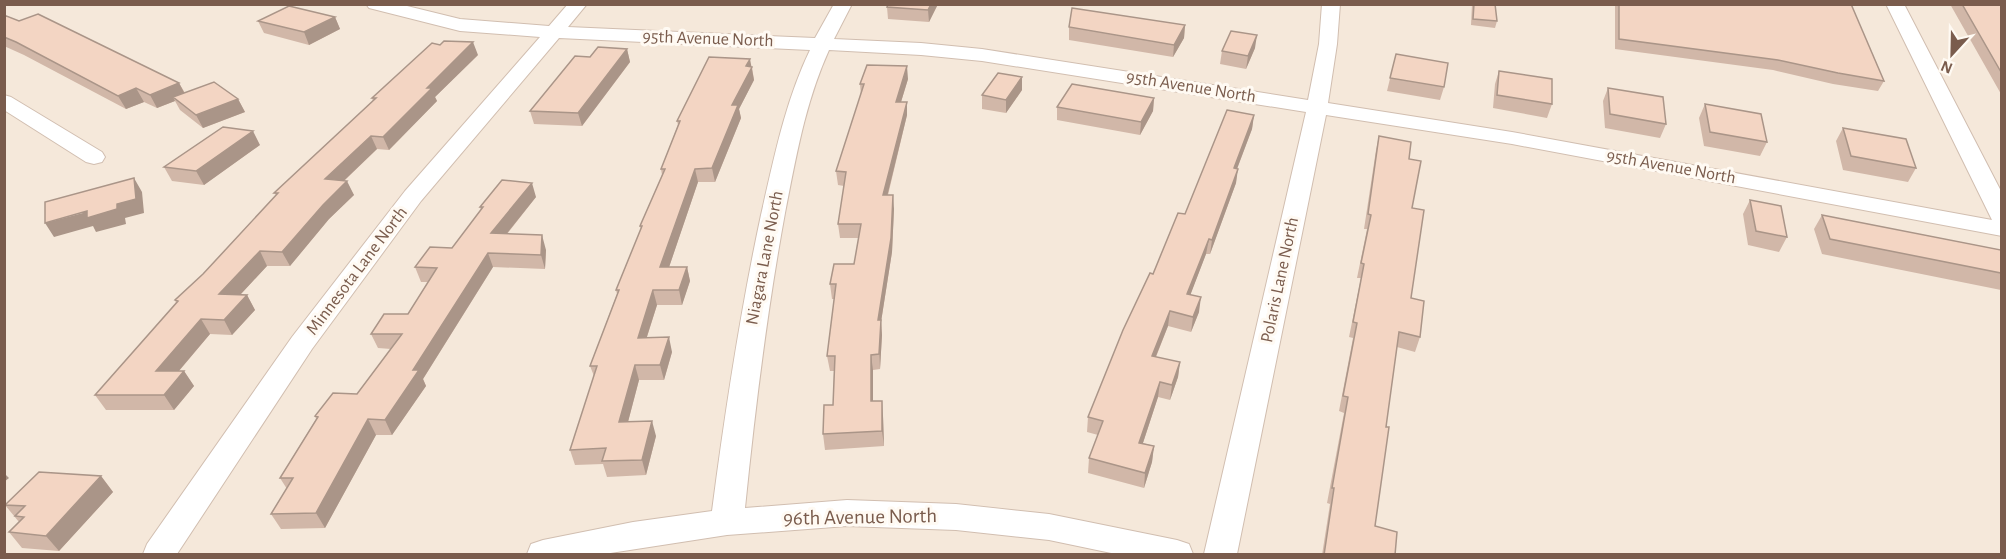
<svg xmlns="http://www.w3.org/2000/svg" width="2006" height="559" font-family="'Alegreya Sans',sans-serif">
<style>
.residential{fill:#f5e8da}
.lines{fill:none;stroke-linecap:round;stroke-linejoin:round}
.minor-casing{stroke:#d1beb0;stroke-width:2}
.minor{fill:#fff;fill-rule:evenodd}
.wall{fill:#d1b7a8}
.shaded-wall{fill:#aa9588}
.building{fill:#f3d5c3;stroke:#aa9588;stroke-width:1.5}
.labels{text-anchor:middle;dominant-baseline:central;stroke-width:6;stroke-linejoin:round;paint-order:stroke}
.street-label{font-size:18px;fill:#7a5c4d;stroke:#fffaf3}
.near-street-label{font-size:21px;fill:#7a5c4d;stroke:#fffaf3}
</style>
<rect width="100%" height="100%" fill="#fdf6ec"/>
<path class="residential" d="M5,5H2001V554H5Z"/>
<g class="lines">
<defs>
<path id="minor" d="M366,4H399L460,19L549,26L568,4H587L568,27L815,38L834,4H852L834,39L921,43L982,49L1308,100L1319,44L1322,4H1340L1337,44L1328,103L1512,132L1992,220L1886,4H1904L2002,193V236L1512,144L1326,115L1237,554H1204L1306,112L982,61L921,55L829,50C805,103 796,158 785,213C767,311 755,409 745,508L847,500L956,504L1049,514L1177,540L1189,544L1193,554H1116L1049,540L956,530L847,526L727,535L604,554H527L531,544L543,540L633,522L712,511C725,412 740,313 761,215C774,158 785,102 810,50L559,38L421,201L312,349L177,554H143L147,544L292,337L405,191L540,37L460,31L369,8Z
M4,95L11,97L102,152L105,157L102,162L94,164L86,162L4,110Z"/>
</defs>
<use href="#minor" class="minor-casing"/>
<use href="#minor" class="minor"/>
</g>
<path class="wall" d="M888,4H938L929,22L888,19L887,7Z
M1472,4H1495L1497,21L1495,28L1471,25Z
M1615,4H1851L1884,81L1878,91L1833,84L1773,70L1615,49Z
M1950,4H2001V94Z
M4,15L179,83L185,93L238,99L245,112L203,128L180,110L175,101L157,108L144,102L126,109L24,55L4,46Z
M335,17L340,29L309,45L264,33L258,21Z
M1185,25L1184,38L1173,57L1069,40V27Z
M1255,48L1246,69L1220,64L1222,51Z
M627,49L630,62L582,126L534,124L530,111L590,57Z
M1396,54L1444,87L1440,100L1387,91Z
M478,55L435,97L437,101L389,150L377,149L344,181L354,195L329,219L290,266H267L240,295H247L255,310L232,335L210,334L179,371H184L194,386L174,410H106L95,395L176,303L175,300L203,274L276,195L274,193L373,101L372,98Z
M752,67L754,80L739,109L741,118L715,182H698L669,267H687L690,281L682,305H657L647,337L672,352L664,380H639L628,422L656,436L646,475L607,477L603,464L575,465L570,450L594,376L590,366L617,294L616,290L641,229L640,226L662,175L661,169L678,125L677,121Z
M1499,71L1552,104L1547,118L1493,108L1495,84Z
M908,79L901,102H907V115L888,195L894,209L892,252L881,322L882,335L880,369L873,370V401L883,416L884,446L825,450L823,434L833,405L834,371H830L827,356L834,299H832L830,284L854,264L859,238H840L838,224L844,186L838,185L836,171L861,95L860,84Z
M1608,88L1666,124L1660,138L1605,128L1603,101Z
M1022,90L1006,113L982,109V95Z
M1154,98L1153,111L1140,135L1057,120V107Z
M1705,104L1767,142L1760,156L1704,146L1699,118Z
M1254,115L1252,129L1237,169L1236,183L1210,254H1206L1190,295L1199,312L1191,332L1168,326L1156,357L1180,362L1178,377L1170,400L1158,397L1143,443L1154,446L1152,462L1144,488L1088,473L1089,458L1098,435L1087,432L1088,417L1153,274L1185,214Z
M1843,128L1916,168L1908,182L1843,170L1836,141Z
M1379,136L1409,159L1412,208L1411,298L1420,337L1415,352L1397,347L1386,427L1375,526L1395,555H1322L1330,504L1327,503L1344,413L1339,411L1353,338L1349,337L1361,278H1357L1367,229H1364L1376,150Z
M260,145L204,185L172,181L164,167Z
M536,197L507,234L546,250L545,269L493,267L423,379L426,386L392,435H376L325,528L281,529L271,514L287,489L280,478L316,419L315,416L357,394L391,349L378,348L371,334L408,314L429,282H421L415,267L452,248L481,210L480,207Z
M1750,200L1787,237L1779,252L1748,245L1743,214Z
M1822,215L2001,250V290L1822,254L1814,229Z
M101,476L113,492L59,551L22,548L9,532L19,522L5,505Z"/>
<path class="shaded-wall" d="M931,4H938L929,22L928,10Z
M335,17L340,29L309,45L304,32Z
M1185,25L1184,38L1173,57L1174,45Z
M1257,35L1255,48L1246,69L1248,56Z
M473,42L478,55L435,97L437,101L389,150L383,137L427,88Z
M627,49L630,62L582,126L578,113Z
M750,59L754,80L739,109L741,118L715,182L712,168L732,105L746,66Z
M907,66L908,79L897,115L896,102Z
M1022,77V90L1006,113V100Z
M179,83L186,96L173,97L175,101L157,108L150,95Z
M136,88L144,102L126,109L118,96Z
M1154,98L1153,111L1140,135L1141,122Z
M238,99L245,112L203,128L196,115Z
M907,102V115L884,209L883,195Z
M1254,115L1252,129L1232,182L1234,168Z
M253,131L260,145L204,185L196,171Z
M371,136L377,149L331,193L325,179Z
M695,169L698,182L664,282L660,267Z
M1238,169L1236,183L1210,254L1212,240Z
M134,178L142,192L144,213L125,218L126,224L96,232L93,226L54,237L45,223L117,204Z
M347,181L354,195L329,219L290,266L282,252L323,205Z
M532,183L536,197L496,247L491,233Z
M893,195L894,209L892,252L881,322L882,335L880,369L878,320Z
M542,235L546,250L545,269L541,255Z
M1209,239L1206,254L1185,309L1187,294Z
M260,251L267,266L227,309L219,294Z
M488,253L493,267L423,379L426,386L392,435L385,420L413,370Z
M687,267L690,281L682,305L679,290Z
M653,290L657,305L642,352L638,338Z
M247,295L255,310L232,335L224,320Z
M1201,297L1199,312L1191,332L1193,317Z
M1170,311L1168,326L1150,371L1152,356Z
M201,319L210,334L166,386L156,371Z
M669,337L672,352L664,380L660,365Z
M871,355L873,370V416L871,401Z
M1180,362L1178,377L1170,400L1172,385Z
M635,365L639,380L624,437L619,422Z
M184,371L194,386L174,410L164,395Z
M1160,382L1158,397L1138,458L1139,443Z
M882,401L883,416L884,446L882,431Z
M368,419L376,435L325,528L316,513Z
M652,421L656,436L646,475L642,460Z
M1154,446L1152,462L1144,488L1145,473Z
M4,473L9,478L4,482Z
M101,476L113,492L59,551L46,536Z"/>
<path class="building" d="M888,4H931L928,10L887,7Z
M1474,4H1495L1497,21L1473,19Z
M1619,4H1851L1884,81L1838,73L1778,60L1619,39Z
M1962,4H2001V72Z
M289,6L335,17L304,32L258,21Z
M1072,8L1185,25L1174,45L1069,27Z
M38,14L179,83L150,95L136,88L118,96L16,42L4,37V15L19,21Z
M1231,31L1257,35L1248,56L1222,51Z
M444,41L473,42L427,88H432L383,137L371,136L325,179L347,181L323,205L282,252L260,251L219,294L247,295L224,320L201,319L156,371H184L164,395H95L178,301L175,300L203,274L278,193H274L376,98H372L432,43L440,45Z
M598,47L627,49L578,113L530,111L575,56L590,57Z
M1396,54L1448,63L1444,87L1390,78Z
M709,57L750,59L746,66L752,67L732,105H738L712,168L695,169L660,267H687L679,290H653L638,338L669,337L660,365H635L619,422L652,421L642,460L602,461L606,448L570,450L597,366H590L619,290H616L642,226H640L665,169H661L680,121H677Z
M867,65L907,66L896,102H907L883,195H893L891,238L878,320H881L879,354L871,355V401H882V431L823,434L824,405H833L835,356H827L836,284H830L834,264H854L861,224H838L846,172L836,171L864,84H860Z
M1499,71L1552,79V104L1497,95Z
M998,73L1022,77L1006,100L982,95Z
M214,82L238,99L196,115L173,97Z
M1072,84L1154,98L1141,122L1057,107Z
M1608,88L1663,97L1666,124L1610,114Z
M1705,104L1761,114L1767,142L1710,132Z
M1227,110L1254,115L1234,168L1238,169L1212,240L1209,239L1187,294L1201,297L1193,317L1170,311L1152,356L1180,362L1172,385L1160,382L1139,443L1154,446L1145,473L1089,458L1103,421L1088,417L1123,330L1150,273L1153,274L1178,213L1185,214Z
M223,127L253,131L196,171L164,167Z
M1843,128L1906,139L1916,168L1851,156Z
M1379,136L1411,142L1409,159L1421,161L1412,208L1424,210L1411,298L1424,301L1420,337L1399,332L1386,427H1389L1375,526L1397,532L1395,555H1324L1334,488H1332L1348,397L1343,396L1357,323L1353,322L1364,264L1361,263L1371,215L1368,214Z
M134,178L136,199L117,204V209L87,218V211L45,223V202Z
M502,180L532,183L491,233L542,235L541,255L488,253L413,370H419L385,420L368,419L316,513L271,514L293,478H280L318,417L315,416L333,393L357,394L402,334H371L384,314H408L437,268L415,267L430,247L452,248L483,207H480Z
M1750,200L1781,206L1787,237L1756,231Z
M1822,215L2001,250V273L1830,239Z
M39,472L101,476L46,536L9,532L24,517L15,516L25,506L5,505Z"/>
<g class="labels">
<g class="street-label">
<text transform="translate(708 39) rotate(2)">95th Avenue North</text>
<text transform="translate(1191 87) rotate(9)">95th Avenue North</text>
<text transform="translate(1671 167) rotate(10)">95th Avenue North</text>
<text transform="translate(765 258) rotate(-79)">Niagara Lane North</text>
<text transform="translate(357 271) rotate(-53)">Minnesota Lane North</text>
<text transform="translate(1280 280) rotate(-78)">Polaris Lane North</text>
</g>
<g class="near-street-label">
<text transform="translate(860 517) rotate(-1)">96th Avenue North</text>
</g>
</g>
<rect width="2006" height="559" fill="none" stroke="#7a5c4d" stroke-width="12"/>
<g transform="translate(1952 54) rotate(202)" stroke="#fffaf3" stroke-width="4.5" paint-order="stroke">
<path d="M0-4.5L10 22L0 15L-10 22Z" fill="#7a5c4d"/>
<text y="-9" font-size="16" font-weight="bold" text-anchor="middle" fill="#7a5c4d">N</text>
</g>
</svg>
